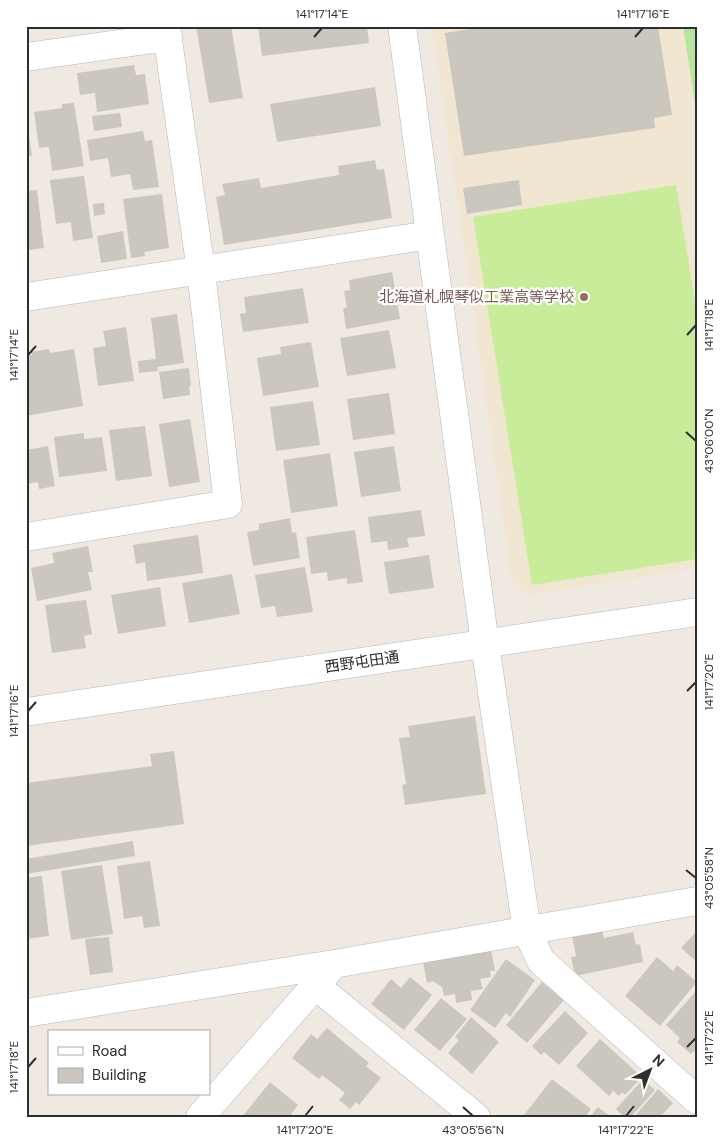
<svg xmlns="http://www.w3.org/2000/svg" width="723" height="1143" font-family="'DM Sans','Noto Sans JP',sans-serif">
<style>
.education{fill:#f0e6d1}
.green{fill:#b6e59e}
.pitch{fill:#c9ec9a}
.building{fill:#cbc7bf}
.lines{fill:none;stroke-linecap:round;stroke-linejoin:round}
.street-casing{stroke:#b4b7c1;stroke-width:29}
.secondary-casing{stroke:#b4b7c1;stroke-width:29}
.street{stroke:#fff;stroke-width:28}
.secondary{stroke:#fff;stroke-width:28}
.ticks{fill:none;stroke:#2e2e2e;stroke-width:2}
.education-dot{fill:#8d6e63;stroke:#fff;stroke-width:2}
.labels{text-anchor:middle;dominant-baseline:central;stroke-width:4.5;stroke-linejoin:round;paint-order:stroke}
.education-label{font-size:15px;fill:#785e54;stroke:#fff;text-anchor:end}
.street-label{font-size:15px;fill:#2e2e2e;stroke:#fff}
.neatline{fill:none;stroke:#2e2e2e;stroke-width:2}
.ticks-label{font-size:12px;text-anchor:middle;fill:#2e2e2e}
</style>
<rect width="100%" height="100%" fill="#efe9e1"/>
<path class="education" d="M432,26H697V568L528,595L512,582Z"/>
<path class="green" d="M683,26H697V116Z"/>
<path class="pitch" d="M676,185L697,313V559L532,585L473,217Z"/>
<path class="building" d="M196,26H231L243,98L209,103Z
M258,26H367L369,43L262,56Z
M490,26H658L672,115L654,118L655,128L464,156L445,33Z
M134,65L136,75L145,74L149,104L97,112L95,93L80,95L77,73Z
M375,87L381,126L277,142L270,104Z
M74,103L84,166L52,171L49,147L39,148L34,112L62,108V104Z
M120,113L122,127L94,131L92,116Z
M26,122H27L32,156H26Z
M143,131L145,141L152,140L159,187L133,190L130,174L111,177L108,158L90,161L87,140Z
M375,160L377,170L384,169L392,218L224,245L216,197L225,195L222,184L259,178L261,188L339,175L338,166Z
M84,176L93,238L73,241L71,222L56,224L50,180Z
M519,180L522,205L467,214L463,188Z
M37,190L44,248L29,250L28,246H26V191Z
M162,194L169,248L144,252L145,256L131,258L123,199Z
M104,203L105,214L94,216L93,204Z
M123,231L127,259L101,263L97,236Z
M392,272L400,319L346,329L343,308H347L344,291L350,290L349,280Z
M303,288L309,323L243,332L240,314L246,313L244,297Z
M177,314L184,363L157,367L158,371L139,373L138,361L156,359L151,318Z
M126,327L134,381L98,386L93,348L106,346L103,331Z
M389,330L396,368L347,376L340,338Z
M311,342L319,387L263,396L257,358L281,354L280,347Z
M49,349L50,353L74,349L83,406L26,416V356L32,355L31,352Z
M189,368L191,386H189L190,395L163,399L159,372Z
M389,393L395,434L353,440L347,399Z
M313,401L320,445L276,451L270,407Z
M190,419L200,482L169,487L159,424Z
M145,426L152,476L116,481L109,430Z
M84,433V439L102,437L107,471L59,477L54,437Z
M48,446L55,486L39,489L38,482L26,484V450Z
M394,446L401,491L361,497L354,452Z
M330,453L338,506L291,513L283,460Z
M421,510L425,536L407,538L409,547L388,550L387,541L371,543L368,517Z
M290,518L292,533L296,532L300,558L253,566L247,532L259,530V524Z
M355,530L363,582L347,584V578L328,581L327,572L311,574L306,537Z
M198,535L203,573L147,581L145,562L136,564L133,545Z
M88,546L93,572H88L92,590L37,601L31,568L54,563L52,553Z
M429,555L434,588L389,594L384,562Z
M305,567L313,612L277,617L275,606L261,608L255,575Z
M232,574L240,614L189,623L182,583Z
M160,587L166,626L118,634L111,595Z
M86,600L92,634L84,636L86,648L52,653L45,605Z
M475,716L486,794L405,805L402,785L406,784L399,738L410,737L408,726Z
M174,751L184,824L26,846V783L152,766L150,754Z
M133,841L135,856L26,874V859Z
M150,861L160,926L144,928L142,916L124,919L117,866Z
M102,865L113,934L71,940L61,871Z
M42,876L49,936L26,939V878Z
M602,930L604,938L633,932L636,945L640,944L643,962L575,976L571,957L576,956L572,936Z
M697,931V962L681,948Z
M109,937L113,972L90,975L85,939Z
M491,949L495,971H490L491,977L480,979L483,989L471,991L472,1000L456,1003L455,994L444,996L442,987L433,981L427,983L423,962Z
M657,957L673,971L677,965L697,982L660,1026L625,996Z
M506,959L535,980L510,1017L506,1013L495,1028L470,1010Z
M410,977L432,995L404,1030L371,1004L391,979L401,988Z
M542,982L564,1000L527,1043L506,1025Z
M697,990V1048L691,1054L677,1042L680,1038L666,1025Z
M441,998L467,1019L440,1051L414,1030Z
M565,1011L588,1033L559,1065L544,1052L541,1055L532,1046Z
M471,1017L499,1042L472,1074L448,1053L459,1040L455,1037Z
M327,1028L369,1063L366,1066L381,1078L359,1105L356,1102L350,1109L339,1100L345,1093L322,1075L319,1079L292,1058L311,1034L317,1039Z
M600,1039L642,1077L625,1095L622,1092L619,1096L613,1091L609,1096L576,1066Z
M552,1079L591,1109L585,1117H526L524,1115Z
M643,1079L655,1090L631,1117H624L616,1109Z
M270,1082L298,1105L289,1117H242Z
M658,1089L673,1103L662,1115L664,1117H634Z
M598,1107L611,1117H590Z"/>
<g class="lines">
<defs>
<path id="street" d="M402,26L485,644L527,931L541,961L697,1100
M26,57L168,37
M26,297L430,235
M26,537L228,504L201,271L166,26
M316,986L476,1117
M26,1013L334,964L697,901
M200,1117L328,971"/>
<path id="secondary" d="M26,712L697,612"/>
</defs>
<use href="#street" class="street-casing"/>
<use href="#secondary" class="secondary-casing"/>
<use href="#street" class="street"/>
<use href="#secondary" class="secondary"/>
</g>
<path class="ticks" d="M314,37L322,28M635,37L643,28M687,335L696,325M28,355L36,346M686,432L696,441M687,691L696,682M28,711L36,702M686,870L696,878M687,1047L696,1038M28,1067L36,1058M463,1107L473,1116M305,1116L313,1106M626,1116L634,1106"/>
<circle class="education-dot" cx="584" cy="297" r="5"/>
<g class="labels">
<g class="education-label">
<text x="574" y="297">北海道札幌琴似工業高等学校</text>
</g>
<g class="street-label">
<text transform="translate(362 662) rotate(-8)">西野屯田通</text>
</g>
</g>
<rect width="723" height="1143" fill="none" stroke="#ffffff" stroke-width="55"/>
<rect x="48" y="1030" width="162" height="65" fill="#ffffff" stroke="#ababab"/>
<rect x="58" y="1047" width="25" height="8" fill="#ffffff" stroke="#ababab"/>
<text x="92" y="1056" font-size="15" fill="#2e2e2e">Road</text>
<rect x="58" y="1068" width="25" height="15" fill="#cbc7bf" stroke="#ababab"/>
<text x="92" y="1080" font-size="15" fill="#2e2e2e">Building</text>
<g transform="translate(650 1070) rotate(42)" stroke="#ffffff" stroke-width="4" paint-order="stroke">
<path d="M0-4L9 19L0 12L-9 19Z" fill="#2e2e2e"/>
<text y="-8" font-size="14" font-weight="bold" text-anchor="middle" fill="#2e2e2e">N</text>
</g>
<rect x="28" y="28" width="668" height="1088" class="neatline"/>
<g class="ticks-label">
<text x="322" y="18">141°17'14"E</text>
<text x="643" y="18">141°17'16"E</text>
<text transform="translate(709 325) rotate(-90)" y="4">141°17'18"E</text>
<text transform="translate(14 355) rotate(-90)" y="4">141°17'14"E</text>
<text transform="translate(709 441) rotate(-90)" y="4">43°06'00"N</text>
<text transform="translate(709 682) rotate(-90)" y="4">141°17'20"E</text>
<text transform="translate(14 711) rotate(-90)" y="4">141°17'16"E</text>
<text transform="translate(709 878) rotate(-90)" y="4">43°05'58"N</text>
<text transform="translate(709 1038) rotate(-90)" y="4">141°17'22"E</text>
<text transform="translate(14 1067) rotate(-90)" y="4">141°17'18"E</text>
<text x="305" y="1134">141°17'20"E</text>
<text x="473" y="1134">43°05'56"N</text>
<text x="626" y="1134">141°17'22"E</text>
</g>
</svg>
